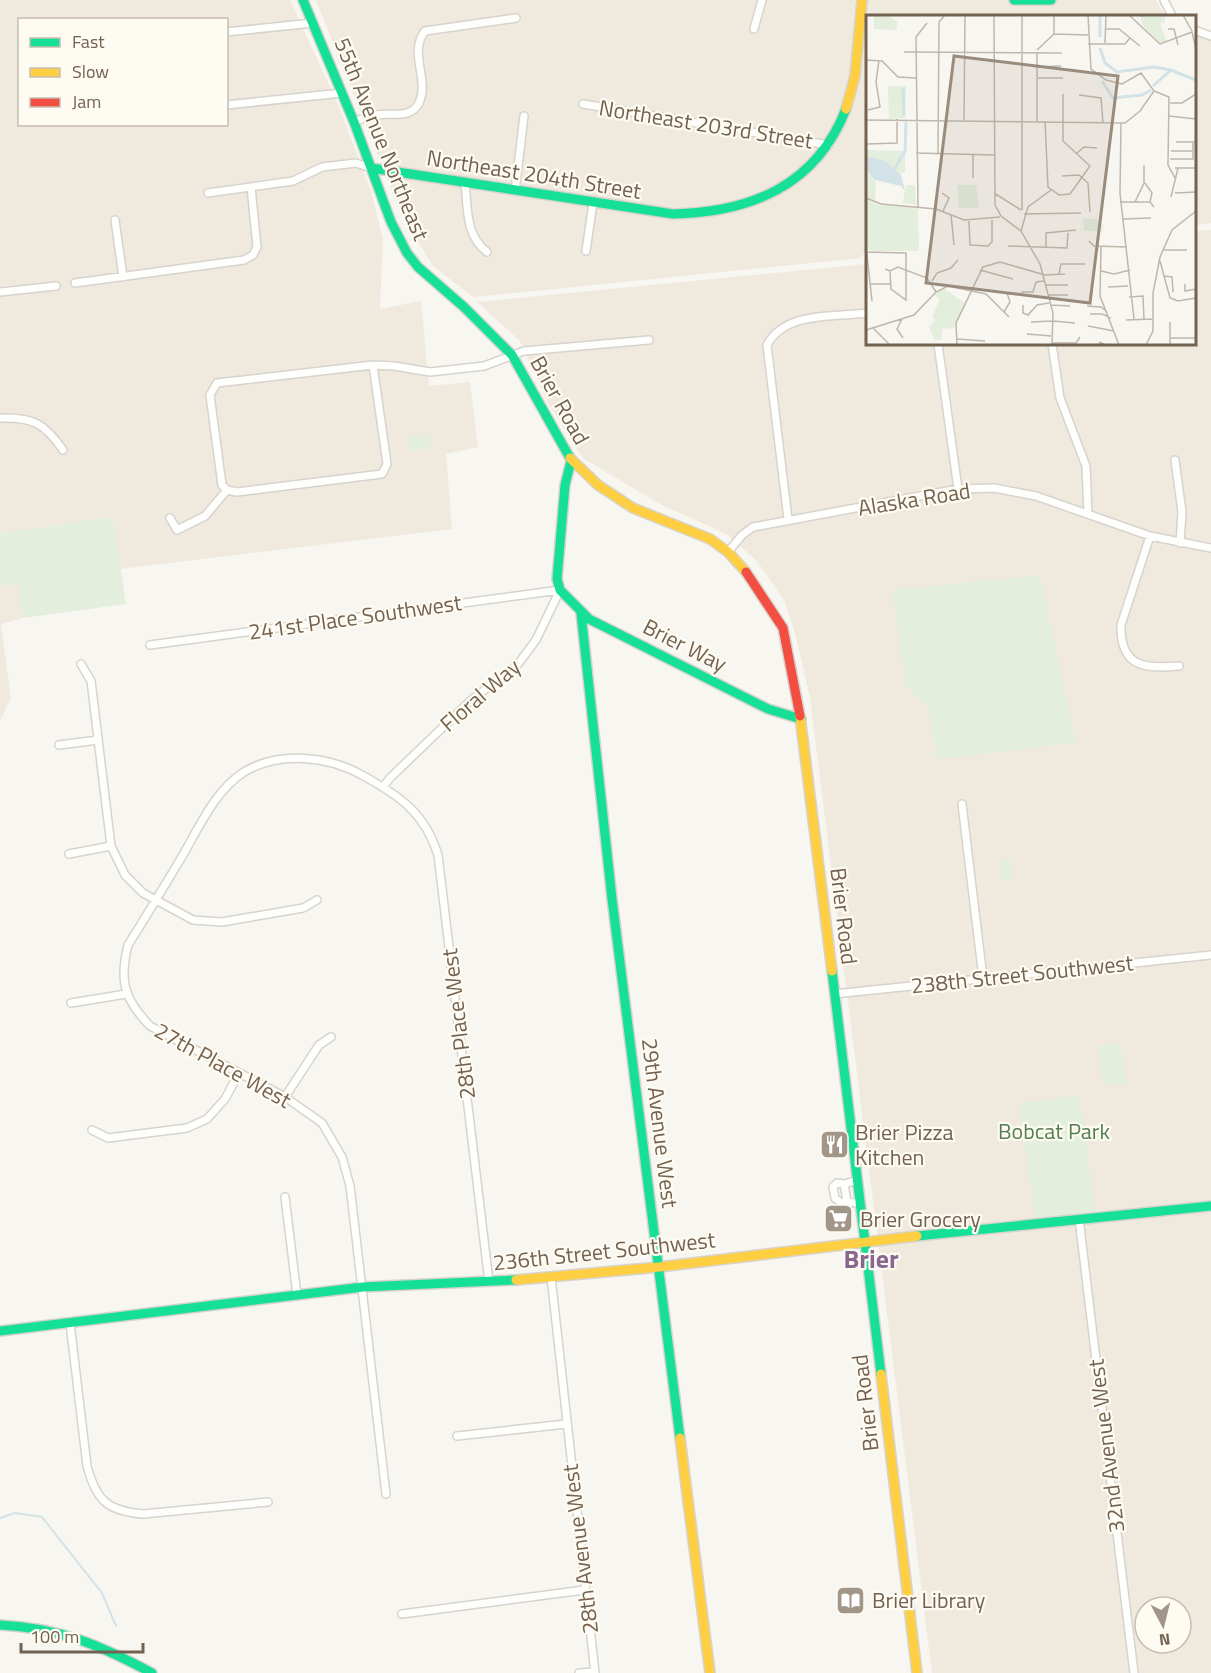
<svg xmlns="http://www.w3.org/2000/svg" width="1211" height="1673" font-family="'Titillium Web',sans-serif">
<style>
.residential{fill:#f0e9de;fill-rule:evenodd}
.green{fill:#e3eedc}
.lines{fill:none;stroke-linecap:round;stroke-linejoin:round}
.stream{stroke:#d2e2e7;stroke-width:2}
.street-casing{stroke:#d7d3cd;stroke-width:10}
.fast-casing{stroke:#d8d3cd;stroke-width:12}
.slow-casing{stroke:#d8d3cd;stroke-width:12}
.jam-casing{stroke:#d8d3cd;stroke-width:12}
.street{stroke:#fefefd;stroke-width:7}
.fast{stroke:#16e098;stroke-width:9}
.slow{stroke:#ffcf43;stroke-width:9}
.jam{stroke:#f24e42;stroke-width:9}
.labels{text-anchor:middle;dominant-baseline:central;stroke-width:4.5;stroke-linejoin:round;paint-order:stroke}
.street-label{font-size:22px;fill:#746250;stroke:#fefbf2}
.park-label{font-size:22px;fill:#547e4d;stroke:#fefbf2}
.poi-label{font-size:22px;fill:#746250;stroke:#fefbf2;text-anchor:start}
.quarter-label{font-size:26px;font-weight:bold;fill:#88688f;stroke:#fefbf2}
.inset-river{fill:none;stroke:#d2e2e7;stroke-width:3}
.inset-road{fill:none;stroke:#bfb7ab;stroke-width:1.5}
.view{fill:#998c7d;fill-opacity:0.15;stroke:#998c7d;stroke-width:3}
.inset-edge{fill:none;stroke:#746250;stroke-width:3}
</style>
<rect width="100%" height="100%" fill="#f8f6f0"/>
<path class="residential" d="M0,0H290L339,107L371,191L383,239L380,309L421,301L429,386L470,382L478,447L446,454L452,529L120,569L113,517L0,533ZM20,20H226V124H20Z
M316,0H1156L1165,16H868V247L861,258L473,297L433,266L403,218Z
M1195,35L1211,41V223L1195,225Z
M1211,230V1673H932L810,698L796,637L785,602L757,561L726,534L658,503L583,458L548,403L520,341L477,302L867,264L868,344H1194L1195,231ZM928,706L1076,743L937,758ZM1145,1607H1181V1643H1145Z
M19,584L23,618L1,624L11,698L0,721V586Z"/>
<path class="green" d="M429,435L431,448L410,451L408,438Z
M113,517L126,604L23,618L18,584L0,586V533Z
M1040,575L1076,743L937,759L928,706L906,687L892,590Z
M1010,858L1012,880L1001,881L999,859Z
M1121,1043L1126,1083L1103,1086L1098,1046Z
M1080,1095L1095,1211L1035,1218L1019,1103Z"/>
<g class="lines">
<path class="stream" d="M0,1518L15,1513L42,1517L102,1593L116,1626"/>
<defs>
<path id="street" d="M1164,0L1172,16
M754,29L762,0
M1194,30L1211,36
M226,32L313,23
M583,104L829,145
M226,105L342,93
M354,122C361,119 368,116 376,115C391,112 410,120 419,103C430,80 408,53 425,31L516,18
M465,183C468,209 465,235 487,252
M515,191L524,116
M208,193L293,181L322,167L356,163L371,168
M115,220L123,277
M586,251L593,203
M75,283L244,260L253,255L257,247L251,187
M0,292L56,286
M938,344L958,489
M1052,344L1060,398L1086,466L1088,514
M0,418C33,417 44,423 63,450
M1175,460L1182,512L1180,543
M227,490L222,485L210,395L217,383L373,365L394,366L430,372L484,366L524,351L649,340
M227,490L237,492L382,474L387,464L373,365
M170,518L177,530L205,516L227,490
M788,519L767,345C785,311 834,317 868,313
M1150,536L1121,625C1120,667 1144,669 1179,666
M728,552L742,535L753,527L958,489L994,488L1036,496L1150,536L1211,548
M150,645L560,590
M81,664L91,681L111,846L125,875L143,893L193,920L222,922L303,908L317,900
M59,745L98,740
M383,787L390,778L469,702L518,664L536,640L560,590
M962,804L983,978
M69,854L111,846
M834,994L1211,955
M71,1003L126,994
M285,1097L319,1045L331,1037
M92,1130L108,1138L187,1128L207,1119L225,1099L239,1073
M858,1180L844,1184L837,1183L833,1187L835,1198L840,1202L861,1203
M844,1184L847,1201
M285,1197L297,1295
M1079,1219L1134,1673
M551,1277L595,1673
M70,1323L87,1466C96,1500 107,1511 143,1514L268,1502
M457,1436L566,1424
M386,1494L350,1186L342,1157L322,1123L285,1097L150,1026C124,999 119,981 128,945C146,917 163,888 180,860C198,830 214,791 244,772C279,751 328,756 362,775C400,796 425,813 438,855L489,1282
M402,1614L584,1590
M579,1673L595,1672"/>
<path id="fast" d="M303,0L354,122L391,222L407,253L418,267L464,307L512,355L570,458
M1014,0H1051
M371,168L673,214C751,212 816,186 846,109
M571,461L565,485L557,579L560,590L589,619L768,709L801,719
M581,613L612,899L680,1438
M832,971L881,1374
M917,1236L1211,1206
M0,1331L363,1287L516,1280
M0,1625C60,1628 100,1645 152,1673"/>
<path id="slow" d="M846,109L855,76L862,0
M570,458L598,485L633,508L710,539L728,552L746,572
M800,716L832,971
M516,1280L659,1267L917,1236
M881,1374L917,1673
M680,1438L710,1673"/>
<path id="jam" d="M746,572L783,628L800,716"/>
</defs>
<use href="#street" class="street-casing"/>
<use href="#fast" class="fast-casing"/>
<use href="#slow" class="slow-casing"/>
<use href="#jam" class="jam-casing"/>
<use href="#street" class="street"/>
<use href="#fast" class="fast"/>
<use href="#slow" class="slow"/>
<use href="#jam" class="jam"/>
</g>
<defs>
<symbol id="restaurant-square" viewBox="-11 -11 22 22"><rect x="-9" y="-9" width="18" height="18" rx="4" fill="#a29688" stroke="#fefbf2"/><path d="M-5-6h1v4h1v-4h1v4h1v-4h1v5L-1.5 .5V6h-2V.5L-5-1ZM5-6V6H3V1.5H1.5Q1.5-4 5-6Z" fill="#fff"/></symbol>
<symbol id="supermarket-square" viewBox="-11 -11 22 22"><rect x="-9" y="-9" width="18" height="18" rx="4" fill="#a29688" stroke="#fefbf2"/><path d="M-6-5.5h2.5l.6 2H6L4.5 2H-2.5L-4.4-4H-6ZM-1.5 3.2a1.3 1.3 0 1 0 .1 0ZM3 3.2a1.3 1.3 0 1 0 .1 0Z" fill="#fff"/></symbol>
<symbol id="library-square" viewBox="-11 -11 22 22"><rect x="-9" y="-9" width="18" height="18" rx="4" fill="#a29688" stroke="#fefbf2"/><path d="M-6-4Q-3-5.5-.7-3.5V5Q-3 3-6 4ZM6-4Q3-5.5 .7-3.5V5Q3 3 6 4Z" fill="#fff"/></symbol>
</defs>
<g fill-rule="evenodd">
<use href="#restaurant-square" x="818" y="1128" width="33" height="33"/>
<use href="#supermarket-square" x="822" y="1202" width="33" height="33"/>
<use href="#library-square" x="834" y="1584" width="33" height="33"/>
</g>
<g class="labels">
<g class="street-label">
<text transform="translate(706 124) rotate(9)">Northeast 203rd Street</text>
<text transform="translate(382 139) rotate(68)">55th Avenue Northeast</text>
<text transform="translate(534 174) rotate(9)">Northeast 204th Street</text>
<text transform="translate(560 400) rotate(61)">Brier Road</text>
<text transform="translate(914 499) rotate(-9)">Alaska Road</text>
<text transform="translate(355 617) rotate(-8)">241st Place Southwest</text>
<text transform="translate(685 645) rotate(27)">Brier Way</text>
<text transform="translate(480 695) rotate(-41)">Floral Way</text>
<text transform="translate(844 916) rotate(83)">Brier Road</text>
<text transform="translate(1022 974) rotate(-6)">238th Street Southwest</text>
<text transform="translate(458 1024) rotate(-97)">28th Place West</text>
<text transform="translate(223 1065) rotate(29)">27th Place West</text>
<text transform="translate(660 1123) rotate(83)">29th Avenue West</text>
<text transform="translate(604 1251) rotate(-6)">236th Street Southwest</text>
<text transform="translate(865 1403) rotate(-97)">Brier Road</text>
<text transform="translate(1106 1446) rotate(-97)">32nd Avenue West</text>
<text transform="translate(580 1549) rotate(-97)">28th Avenue West</text>
</g>
<g class="park-label">
<text x="1054" y="1131">Bobcat Park</text>
</g>
<g class="poi-label">
<text x="855" y="1132">Brier Pizza<tspan x="855" dy="25">Kitchen</tspan></text>
<text x="860" y="1219">Brier Grocery</text>
<text x="872" y="1600">Brier Library</text>
</g>
<g class="quarter-label">
<text x="871" y="1258">Brier</text>
</g>
</g>
<g transform="translate(866 15)">
<rect width="330" height="330" fill="#f8f6f0"/>
<path d="M8,0H21L31,6V15L8,14ZM274,0H299V8H294L300,26L294,28L277,11ZM22,71H40L39,103L23,104ZM0,135L39,136V157L34,159L0,141ZM0,156L10,167L9,186L0,182ZM40,170H49L50,190L37,188ZM91,170H110L113,193H93ZM0,184L12,190L52,193L53,236H4L0,228ZM217,204H231L232,209H237L236,216H218ZM77,273L100,289L88,313L76,314V325H69L63,312L69,305L66,302L74,284L68,280Z" fill="#e3eedc"/>
<path d="M0,141L19,146L35,160L39,176L35,171L9,165L0,155Z" fill="#d2e2e7"/>
<path class="inset-river" d="M234,1V22M234,33L239,48L251,57L288,52L305,55M236,66L247,83L276,80L285,75M287,71L305,55L330,65M37,73L38,101M28,155L39,136L40,107"/>
<path class="inset-road" d="M128,0L129,190L135,201L155,216L174,249L187,298L186,330M188,0V19M222,0L225,54L240,65L256,69L275,58L288,76M263,0L294,29L326,17L330,34M317,0L326,16M239,14H253L274,31M302,14H308L312,30M188,19L222,20M239,28L240,0M222,29H259L264,23M171,35L188,19M38,37L196,38M0,45L16,46L32,62L50,63M171,52L195,51M172,63H197M288,76L303,82L302,150L309,163M197,79V126L224,151M213,80L235,83L237,108M304,88H316L330,79M2,95L14,92L10,67L13,45M303,101L330,104M0,105L259,108L274,96L288,76M98,105L99,0M171,106V37M179,106L182,172L193,180L204,179L224,151M255,108L254,178L268,304M310,127H330M0,129L31,128V104M305,136H327M50,138L128,140M72,139L73,7L79,0M107,139V163M210,139L218,132L231,133M304,144H327V128M309,153H330M196,161L213,160L222,168L224,197M279,168L286,178L284,187M76,178L83,183L77,196M128,178L155,195M309,178L330,177M305,182L312,153M0,183L15,189L70,194L98,205L134,202M254,187H284L288,192M269,187L278,168V150M52,192L50,22L61,8M156,195V0M158,199L215,198M85,200L88,230M257,204L285,203M103,206L104,230L122,231L126,227V205M155,216L162,192L185,175M223,226L228,231L261,232M0,231L6,286M142,231L201,233L202,218M180,232V218L210,215M235,232L234,281L253,330M297,235H321M0,237L40,238V285L25,274L24,256M294,246L304,283L312,286L330,283M19,254L24,256L32,252L61,263L70,277M114,255L147,264M235,256L248,259L264,255M193,259L195,249H219M298,261L306,262L307,277M66,266L71,258L85,253L92,245M5,269H24M319,269V276L330,274M179,270H202M242,272L262,271M155,277H167L170,267L178,266M182,280H202M263,282L277,281L278,304M157,290V298L162,300L171,290L183,288M185,290L204,291M221,291L235,292L241,297M138,297L144,287L141,278M224,299H236L245,303M36,304L31,314L37,323M260,305L287,304M187,306L209,308M165,307L187,306M222,311L248,316M7,313L23,329M0,315L48,300L70,277L82,271L120,279L143,302M161,319L185,321M304,323H330M91,324L119,326M186,328H210L214,322M91,330L90,308L117,252L134,247L179,260L199,259M220,330L238,329L233,327M280,330L287,316V278L294,242L306,215L330,196M304,330V307"/>
<path class="view" d="M88,41L252,61L224,288L60,268Z"/>
<rect width="330" height="330" class="inset-edge"/>
</g>
<rect x="18" y="18" width="210" height="108" fill="#fefbf2" stroke="#c7beb1" stroke-width="1.5"/>
<rect x="30" y="38" width="30" height="9" fill="#16e098" stroke="#c7beb1" stroke-width="1.5"/>
<text x="72" y="48" font-size="18" fill="#746250">Fast</text>
<rect x="30" y="68" width="30" height="9" fill="#ffcf43" stroke="#c7beb1" stroke-width="1.5"/>
<text x="72" y="78" font-size="18" fill="#746250">Slow</text>
<rect x="30" y="98" width="30" height="9" fill="#f24e42" stroke="#c7beb1" stroke-width="1.5"/>
<text x="72" y="108" font-size="18" fill="#746250">Jam</text>
<g transform="translate(1163 1625) rotate(173)"><circle r="28" fill="#fefbf2" stroke="#c7beb1" stroke-width="1.5"/>
<path d="M0-4.5L10 22L0 15L-10 22Z" fill="#a29688"/>
<text y="-9" font-size="16" font-weight="bold" text-anchor="middle" fill="#746250">N</text>
</g>
<path d="M21 1643v9h122v-9" fill="none" stroke="#746250" stroke-width="3"/>
<text x="30" y="1643" font-size="18" fill="#746250" stroke="#fefbf2" stroke-width="4.5" paint-order="stroke">100 m</text>
</svg>
